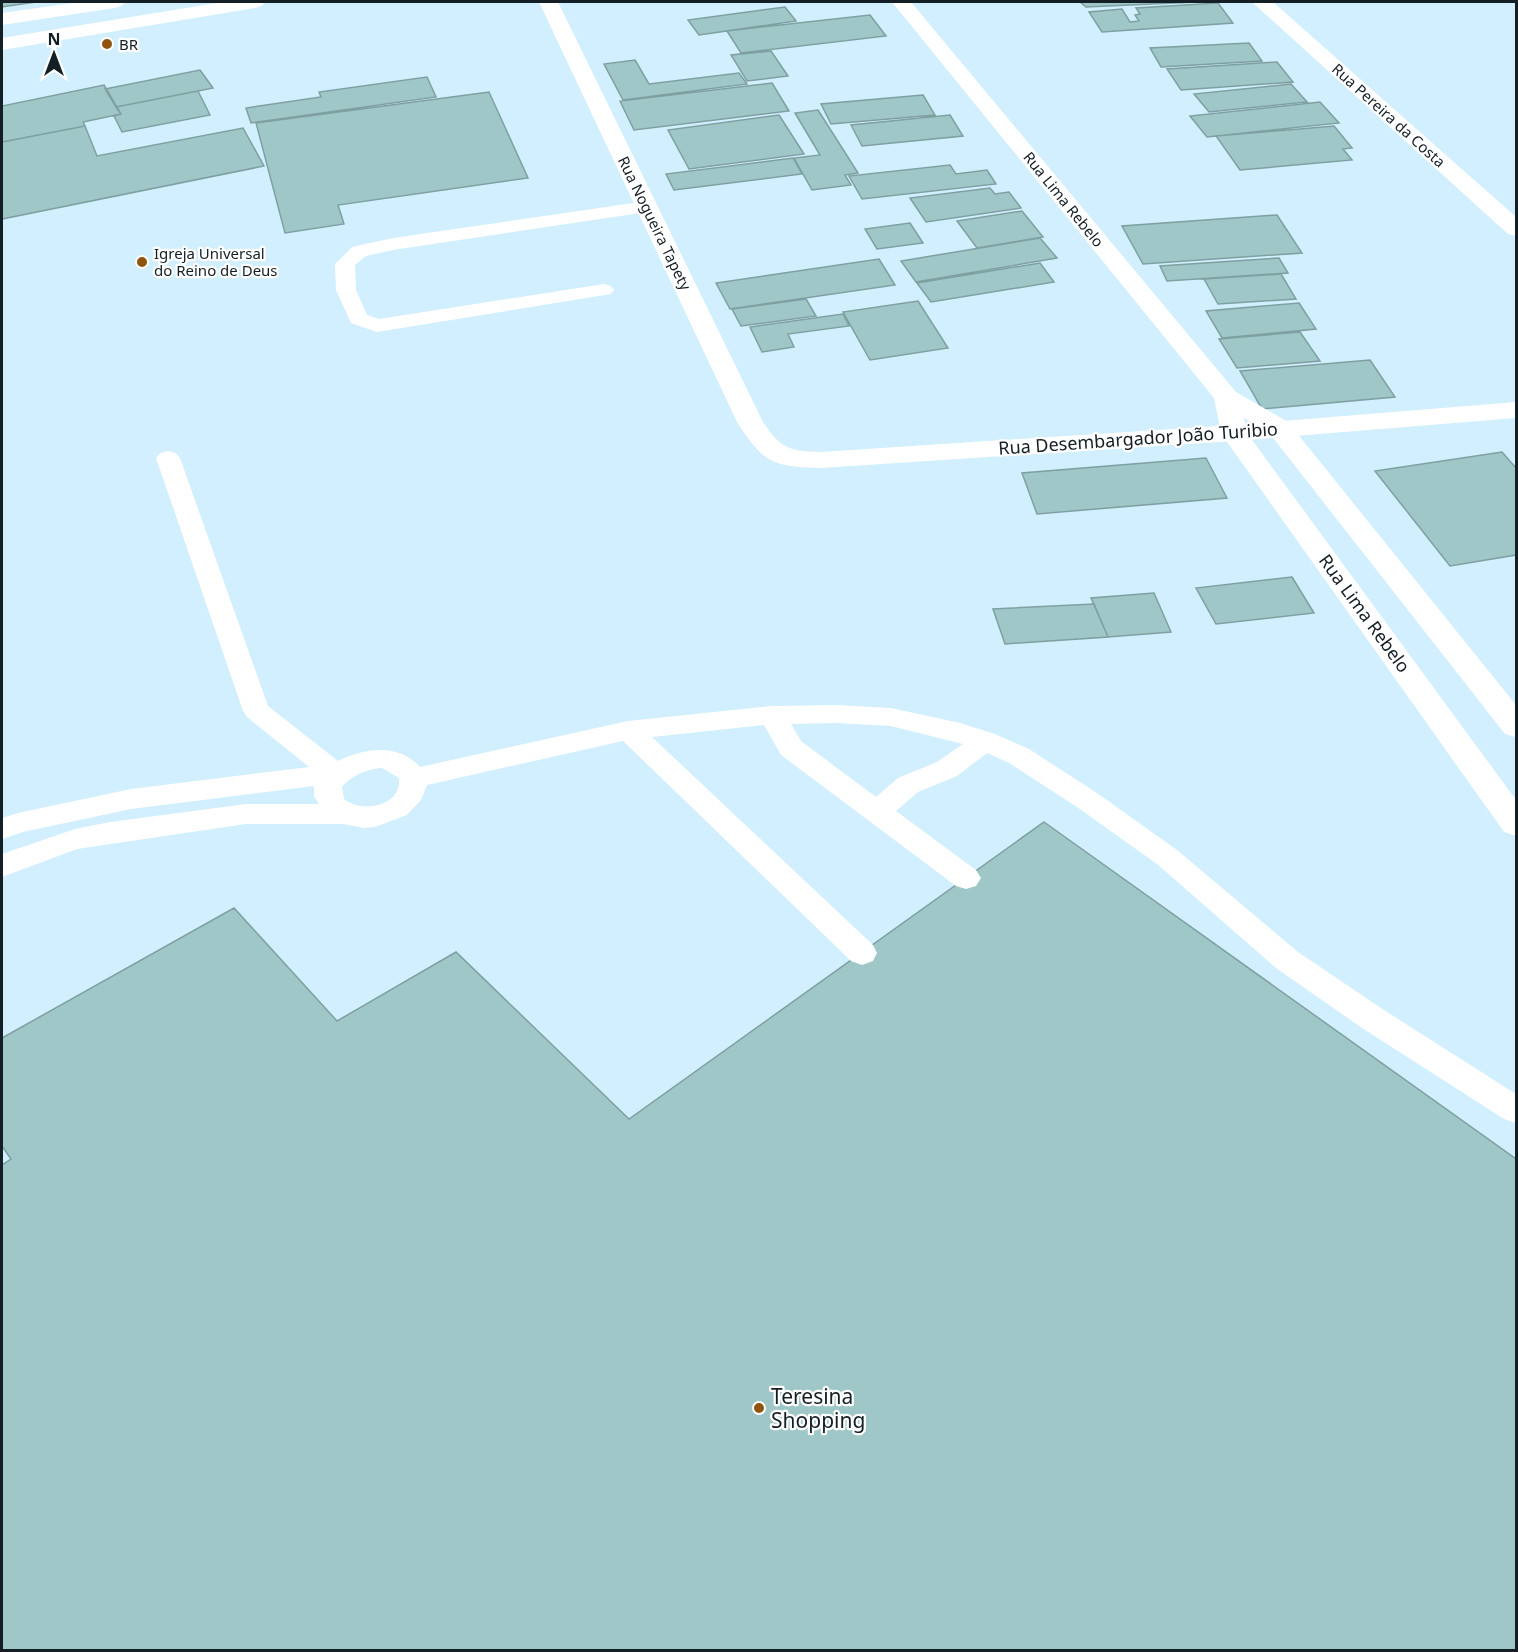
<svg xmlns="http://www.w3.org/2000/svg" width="1518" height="1652" font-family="'Noto Sans',sans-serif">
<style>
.building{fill:#a0c7c8;stroke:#7ea0a0;stroke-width:1.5}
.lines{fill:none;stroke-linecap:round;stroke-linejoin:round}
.service{fill:#fff;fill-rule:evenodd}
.minor{fill:#fff;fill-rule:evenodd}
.tertiary{fill:#fff;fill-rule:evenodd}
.primary{fill:#fff;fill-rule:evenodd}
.poi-dot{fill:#8f550f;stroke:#fff;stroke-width:2}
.labels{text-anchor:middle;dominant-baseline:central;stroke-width:4.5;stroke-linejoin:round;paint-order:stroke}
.far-poi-label{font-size:15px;fill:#141f25;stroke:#fff;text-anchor:start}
.far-street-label{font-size:15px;fill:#141f25;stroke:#fff}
.street-label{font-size:18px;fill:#141f25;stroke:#fff}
.near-poi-label{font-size:21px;fill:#141f25;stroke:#fff;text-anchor:start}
</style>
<rect width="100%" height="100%" fill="#d1effe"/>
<path class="building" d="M2,2H36L2,7Z
M1080,2H1198L1086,7Z
M1218,3L1233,23L1102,32L1089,12L1122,9L1130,22L1139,21L1135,15L1140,14L1136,8Z
M785,7L796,21L699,35L688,20Z
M870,15L886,36L741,53L727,31Z
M1249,43L1262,61L1161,67L1150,48Z
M771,51L788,76L747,81L731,55Z
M635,60L649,84L739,73L747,84L623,100L604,64Z
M1277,62L1293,82L1181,90L1167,69Z
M200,70L213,88L116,107L105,89Z
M427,77L436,97L251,123L246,108L321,97L319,92Z
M772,83L789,111L634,130L620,101Z
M1291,84L1307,102L1209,112L1194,94Z
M104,85L121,114L83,122L85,126L2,142V106Z
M198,91L210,115L122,132L114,116L121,114L116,107Z
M489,92L528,178L338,205L344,224L285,233L256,123Z
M923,95L935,115L831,124L821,104Z
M1320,102L1339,123L1207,137L1190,116Z
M818,110L858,173L845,175L851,185L812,190L794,158L820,155L795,113Z
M779,115L804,154L689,169L668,130Z
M950,115L963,136L862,146L851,125Z
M85,126L97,156L243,128L264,166L2,219V142Z
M1334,126L1352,148L1343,149L1352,160L1240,170L1216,136Z
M793,158L802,174L674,190L666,174Z
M950,165L956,174L987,170L996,184L862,199L849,176Z
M990,188L995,194L1009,192L1021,208L926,222L910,198Z
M1022,211L1043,237L977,248L957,221Z
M1277,215L1302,253L1143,264L1122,226Z
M910,223L923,243L877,249L865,229Z
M1040,238L1057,258L916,282L901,261Z
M1279,258L1288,273L1167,281L1160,266Z
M879,259L895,285L730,309L716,283Z
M1040,263L1054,282L931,302L917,283Z
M1281,274L1296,299L1218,304L1204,279Z
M806,299L816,316L741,326L732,309Z
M918,301L948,348L870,360L843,312Z
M1299,303L1316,329L1222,338L1206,311Z
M843,314L849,326L788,334L794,347L762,352L750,327Z
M1300,332L1320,361L1237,368L1219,339Z
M1370,360L1395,397L1262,409L1240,371Z
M1502,452L1516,468V555L1450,566L1375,471Z
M1206,458L1227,498L1037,514L1022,473Z
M1292,577L1314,613L1216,624L1196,588Z
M1154,593L1171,632L1108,637L1091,598Z
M1094,604L1108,637L1005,644L993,609Z
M1044,822L1516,1159V1650H2V1165L11,1159L2,1146V1038L234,908L337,1021L456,952L629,1119Z"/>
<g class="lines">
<path class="service" d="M647,201L654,203L657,207L654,211L393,250L366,256L355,265L356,290L367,315L379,319L604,284L611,286L614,290L611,294L377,332L351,323L336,290L335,264L352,247L393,238Z
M168,451L176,453L180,458L268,706L338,761C365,748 398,743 420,767L628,721L772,706L836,705L891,708L960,723L995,734L1029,749L1097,793L1177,850L1298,952L1384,1010L1516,1094V1123L1504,1119L1362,1028L1276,968L1157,864L1077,807L1009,763L987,753L957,776L918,792L896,811L976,870L981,878L976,886L966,889L956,886L781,755L764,725L652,737L873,945L877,953L873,961L862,965L851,961L623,741L427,785L421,800L407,815L375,827L364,828L343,824H246L77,849L2,877V854L75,829L110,822L246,804H319L314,796V786L131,809L23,832L2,839V818L18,813L131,789L309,767L247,717L243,711L156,458L160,453ZM836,723L891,726L963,744L937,762L898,778L876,797L801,741L791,724ZM382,768L399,778C402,806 363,814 344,799L342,787C352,775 367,769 382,768Z"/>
<path class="minor" d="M539,2H558L763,422C781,449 789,451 821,452L1234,425L1516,402V418L1234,441L821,468C773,467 763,463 737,422Z
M1252,2H1273L1516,217V236L1508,234Z"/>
<path class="tertiary" d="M223,2H265L262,6L255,8L2,50V38Z
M892,2H911L1236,392L1288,422L1516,705V737L1505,734L1270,434L1244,418L1247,433L1516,800V836L1504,832L1225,439L1221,433L1214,398Z"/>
<path class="primary" d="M80,2H125L122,6L115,8L2,25V13Z"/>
</g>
<g class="poi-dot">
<circle cx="107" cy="44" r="6"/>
<circle cx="142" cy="262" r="6"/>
<circle cx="759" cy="1408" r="6"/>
</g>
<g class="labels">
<g class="far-poi-label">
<text x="119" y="44">BR</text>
<text x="154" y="253">Igreja Universal<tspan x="154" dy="17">do Reino de Deus</tspan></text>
</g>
<g class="far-street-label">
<text transform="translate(1389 115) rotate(42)">Rua Pereira da Costa</text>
<text transform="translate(1064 199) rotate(51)">Rua Lima Rebelo</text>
<text transform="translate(655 223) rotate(64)">Rua Nogueira Tapety</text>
</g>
<g class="street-label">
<text transform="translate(1138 438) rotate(-4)">Rua Desembargador João Turibio</text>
<text transform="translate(1365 613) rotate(54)">Rua Lima Rebelo</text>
</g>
<g class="near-poi-label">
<text x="771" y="1396">Teresina<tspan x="771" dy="24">Shopping</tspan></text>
</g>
</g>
<rect width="1518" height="1652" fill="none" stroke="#141f25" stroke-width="6"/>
<g transform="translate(54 54)" stroke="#ffffff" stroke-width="4.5" paint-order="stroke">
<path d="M0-4.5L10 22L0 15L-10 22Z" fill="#141f25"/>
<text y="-9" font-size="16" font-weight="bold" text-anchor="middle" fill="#141f25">N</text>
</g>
</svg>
